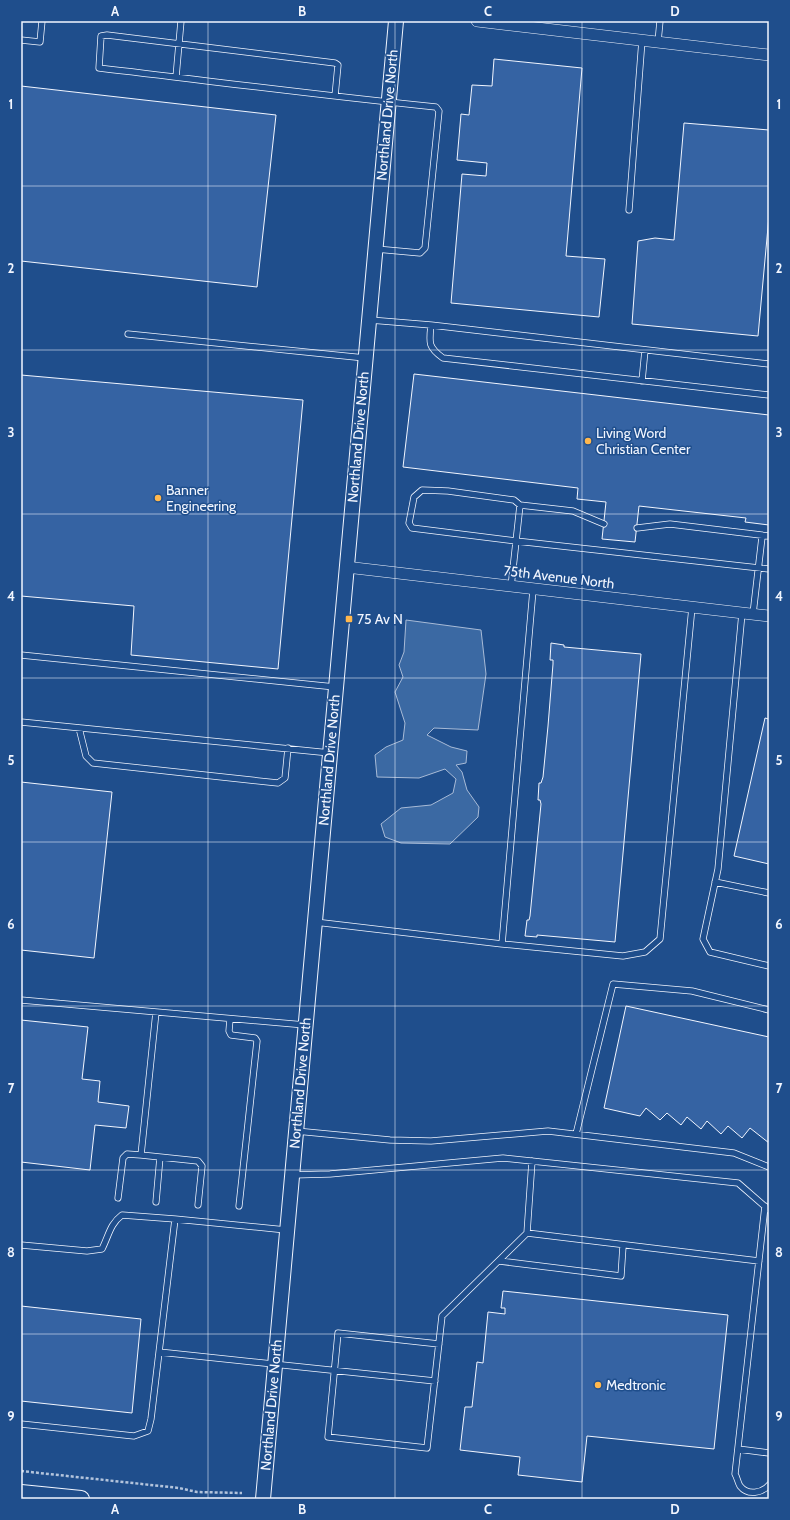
<svg xmlns="http://www.w3.org/2000/svg" width="790" height="1520" font-family="Cabin,sans-serif">
<style>
.water{fill:#3b69a3;stroke:#a8bbd7}
.building{fill:#3563a3;stroke:#f2f6ff}
.lines{fill:none;stroke-linecap:round;stroke-linejoin:round}
.service-casing{stroke:#f2f6ff;stroke-width:7}
.minor-casing{stroke:#f2f6ff;stroke-width:12}
.tertiary-casing{stroke:#f2f6ff;stroke-width:16}
.secondary-casing{stroke:#f2f6ff;stroke-width:18}
.path{stroke:#b3c4dc;stroke-width:2.5;stroke-dasharray:3 2;stroke-linecap:butt}
.service{stroke:#1f4e8c;stroke-width:5.5}
.minor{stroke:#1f4e8c;stroke-width:11}
.tertiary{stroke:#1f4e8c;stroke-width:14}
.secondary{stroke:#1f4e8c;stroke-width:16}
.grid{fill:none;stroke:#f2f6ff;stroke-width:1;stroke-opacity:0.55}
.poi-dot{fill:#ffb74d;stroke:#1f4e8c;stroke-width:1.5}
.labels{text-anchor:middle;dominant-baseline:central;stroke-width:3;stroke-linejoin:round;paint-order:stroke}
.street-label{font-size:14px;fill:#f2f6ff;stroke:#1f4e8c}
.poi-label{font-size:14px;fill:#f2f6ff;stroke:#1f4e8c;text-anchor:start}
.neatline{fill:none;stroke:#f2f6ff;stroke-width:1.5}
.grid-label{font-size:13px;text-anchor:middle;font-weight:bold;fill:#f2f6ff}
</style>
<rect width="100%" height="100%" fill="#1f4e8c"/>
<path class="water" d="M406,620L481,630L486,674L478,730L434,728L427,735L451,747L467,751L466,763L456,765L462,772L467,790L479,807L478,817L450,844L401,843L385,837L381,824L401,808L431,805L453,793L456,779L445,769L419,778L377,777L375,755L386,747L403,740L405,723L395,692L403,677L399,665L404,652Z"/>
<path class="building" d="M494,59L582,68L566,256L605,259L599,317L451,303L462,174L486,176L487,163L457,160L461,114L469,115L472,85L492,86Z
M21,86L276,115L257,287L21,261Z
M684,123L769,130V216L758,336L632,324L638,241L655,238L674,240Z
M414,374L769,415V525L745,522L746,518L639,506L635,542L602,539L606,502L577,499L578,488L403,467Z
M21,375L303,400L278,669L131,655L134,606L21,596Z
M551,643L564,645V647L641,654L615,942L537,935V937L525,936L527,920H529L530,916L541,804L540,800H538L539,783H541L543,777L548,726L553,664V660H550Z
M765,718L769,719V864L734,856Z
M21,782L112,792L94,958L21,950Z
M626,1006L769,1037V1143L750,1128L742,1138L728,1126L721,1134L707,1121L701,1129L687,1117L681,1125L667,1113L660,1120L646,1108L640,1116L604,1108Z
M21,1020L88,1027L82,1079L100,1081L98,1102L129,1106L126,1128L95,1125L90,1170L21,1162Z
M503,1291L728,1315L714,1449L587,1436L582,1482L518,1475L520,1457L460,1450L465,1407H472L477,1362L483,1363L488,1312L505,1314V1308H501Z
M21,1306L141,1319L132,1413L21,1401Z"/>
<g class="lines">
<defs>
<path id="service" d="M21,40L40,42L42,21
M658,42L660,21
M176,77L181,21
M335,96L338,65L335,63L107,35L101,36L99,68C211,81 324,96 436,107L439,111L425,248L420,253L376,249
M629,210L642,40
M370,320L431,325L769,364
M431,325C429,343 428,347 443,358L769,395
M128,334L365,358
M642,381L645,350
M604,524L573,511L520,505L514,500L448,491L422,490L414,497L409,523L412,528L516,541L769,569
M637,528L670,524L769,536
M511,587L520,505
M742,613L718,869L703,939L710,952L769,966
M753,614L762,537
M21,655L335,687
M21,722L330,753
M79,728L86,756L93,763L278,783L285,778L288,748
M715,882L769,893
M315,922L502,944L533,590
M502,944L623,956L645,952L660,939L692,607
M21,1000L305,1025
M230,1019L229,1031L231,1035L255,1038L257,1041L239,1206
M296,1131L390,1140L431,1141L548,1131L734,1153L769,1167
M576,1134L613,984L692,991L769,1010
M141,1155L198,1161L202,1166L198,1205
M532,1161L527,1233L759,1261
M292,1175L330,1174L503,1158L738,1183L769,1210
M118,1198L123,1158L127,1154L141,1155L156,1012
M156,1202L160,1157
M765,1206L735,1474C737,1477 738,1483 740,1486C748,1496 762,1493 769,1485
M21,1245L87,1251L102,1249C109,1235 110,1224 122,1215L175,1219
M499,1261L621,1276L623,1246
M439,1344L338,1333L328,1437L427,1448L442,1316L527,1233
M159,1352L435,1381
M21,1424L134,1436L148,1431L151,1419L175,1219L286,1230
M738,1449L769,1453"/>
<path id="minor" d="M477,21L769,55
M346,567L769,616"/>
<path id="tertiary" d="M263,1499L396,21"/>
<path id="secondary" d="M21,1493L81,1499"/>
</defs>
<use href="#service" class="service-casing"/>
<use href="#minor" class="minor-casing"/>
<use href="#tertiary" class="tertiary-casing"/>
<use href="#secondary" class="secondary-casing"/>
<path class="path" d="M21,1471L179,1488L197,1492L242,1493"/>
<use href="#service" class="service"/>
<use href="#minor" class="minor"/>
<use href="#tertiary" class="tertiary"/>
<use href="#secondary" class="secondary"/>
</g>
<path class="grid" d="M208,21V1499M395,21V1499M582,21V1499M21,186H769M21,350H769M21,514H769M21,678H769M21,842H769M21,1006H769M21,1170H769M21,1334H769"/>
<g class="poi-dot">
<circle cx="588" cy="441" r="4"/>
<circle cx="158" cy="498" r="4"/>
<rect x="345" y="615" width="8" height="8" rx="2"/>
<circle cx="598" cy="1385" r="4"/>
</g>
<g class="labels">
<g class="street-label">
<text transform="translate(387 115) rotate(-85)">Northland Drive North</text>
<text transform="translate(358 437) rotate(-85)">Northland Drive North</text>
<text transform="translate(559 577) rotate(7)">75th Avenue North</text>
<text transform="translate(329 760) rotate(-85)">Northland Drive North</text>
<text transform="translate(300 1083) rotate(-85)">Northland Drive North</text>
<text transform="translate(271 1405) rotate(-85)">Northland Drive North</text>
</g>
<g class="poi-label">
<text x="596" y="433">Living Word<tspan x="596" dy="16">Christian Center</tspan></text>
<text x="166" y="490">Banner<tspan x="166" dy="16">Engineering</tspan></text>
<text x="357" y="619">75 Av N</text>
<text x="606" y="1385">Medtronic</text>
</g>
</g>
<rect width="790" height="1520" fill="none" stroke="#1f4e8c" stroke-width="44"/>
<rect x="22" y="22" width="746" height="1476" class="neatline"/>
<g class="grid-label">
<text x="115" y="16">A</text>
<text x="302" y="16">B</text>
<text x="488" y="16">C</text>
<text x="675" y="16">D</text>
<text x="11" y="109">1</text>
<text x="779" y="109">1</text>
<text x="11" y="273">2</text>
<text x="779" y="273">2</text>
<text x="11" y="437">3</text>
<text x="779" y="437">3</text>
<text x="11" y="601">4</text>
<text x="779" y="601">4</text>
<text x="11" y="765">5</text>
<text x="779" y="765">5</text>
<text x="11" y="929">6</text>
<text x="779" y="929">6</text>
<text x="11" y="1093">7</text>
<text x="779" y="1093">7</text>
<text x="11" y="1257">8</text>
<text x="779" y="1257">8</text>
<text x="11" y="1421">9</text>
<text x="779" y="1421">9</text>
<text x="115" y="1514">A</text>
<text x="302" y="1514">B</text>
<text x="488" y="1514">C</text>
<text x="675" y="1514">D</text>
</g>
</svg>
